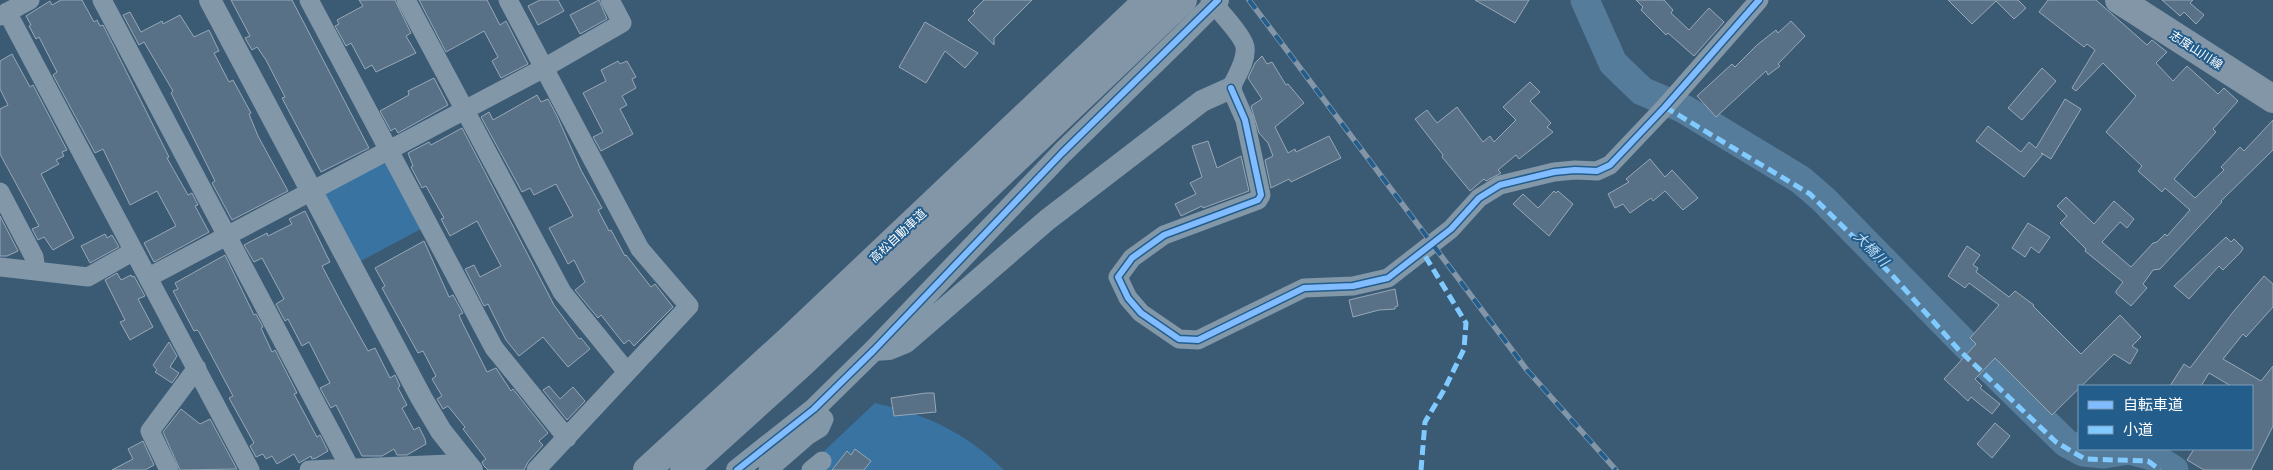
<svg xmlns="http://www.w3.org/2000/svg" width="2273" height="470" font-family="Rubik,'Noto Sans JP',sans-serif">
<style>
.green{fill:#3873a2}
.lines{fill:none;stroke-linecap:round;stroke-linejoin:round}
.river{stroke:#557c9b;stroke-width:29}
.building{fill:#597186;stroke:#97a8b7}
.minor{stroke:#8297a8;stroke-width:19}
.tertiary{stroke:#8297a8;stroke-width:22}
.primary{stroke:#8296a7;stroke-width:28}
.motorway{stroke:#8296a7;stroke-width:28}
.rail-casing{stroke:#8296a7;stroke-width:5.5}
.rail{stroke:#235d8c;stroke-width:4;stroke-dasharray:11;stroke-linecap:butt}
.tertiary-bridge{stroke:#8297a8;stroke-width:22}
.quiet{stroke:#80caff;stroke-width:5;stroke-dasharray:10 5;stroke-linecap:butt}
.cycleway-casing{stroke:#235d8c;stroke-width:9}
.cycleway{stroke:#80bcff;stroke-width:6}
.labels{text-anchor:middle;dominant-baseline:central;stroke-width:4;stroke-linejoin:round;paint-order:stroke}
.street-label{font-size:12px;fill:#fff;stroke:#235d8c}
.water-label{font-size:14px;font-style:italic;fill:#bedcf2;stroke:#235d8c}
</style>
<rect width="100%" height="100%" fill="#3b5a74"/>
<path class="green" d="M386,161L421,229L359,262L319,195Z
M875,403C926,414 966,433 1004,470H804Z"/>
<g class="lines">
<path class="river" d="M1585,0L1613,63L1642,91L1684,109L1801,180L1823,199L1962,341L2066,443L2083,452L2104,454L2129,450L2152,456L2174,470"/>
</g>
<path class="building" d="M61,0H82L94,22L97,20L100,26L103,25L169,157L167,158L188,195L192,193L198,205L195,206L209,232L154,262L144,243L176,226L157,191L130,205L103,149L95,153L53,75L57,72L39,37L36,39L29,26L31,25L26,16L50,1L52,5Z
M231,0H292L369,148L321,172L282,98L285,97L266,60L257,47L252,50L245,38L250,36Z
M359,0H395L411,33L406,36L416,53L376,72L372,65L365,69L351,43L346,46L335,26L339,24L337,20L363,6Z
M419,0H487L500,25L506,21L528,64L501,78L492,61L498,57L484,31L446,52Z
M540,0H558L564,11L538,25L528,6Z
M599,0L607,19L580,34L570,15Z
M984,0H1032L994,38V45L968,20L975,13L973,11Z
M1475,0H1529L1515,23Z
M1636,0H1664L1673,10L1671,13L1689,30L1709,8L1724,22L1694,56L1668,33L1666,35L1641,10L1643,7Z
M1948,0H2018L2026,8L2014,19L1996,1L1972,24Z
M2048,0H2096L2147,45L2152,40L2167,52L2156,63L2173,81L2187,66L2218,94L2224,88L2238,101L2213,129L2216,132L2174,179L2195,198L2224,170L2221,167L2240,147L2244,151L2273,120V150L2221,201L2222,202L2160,269L2153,270L2143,284L2147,288L2131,306L2116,293V291L2123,282L2085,251L2086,249L2060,223L2067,216L2057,206L2066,197L2094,224L2114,201L2134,219L2127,228L2120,222L2102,242L2131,267L2153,243L2157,242L2165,234L2167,236L2190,210L2165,188L2162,192L2138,171L2142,166L2106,132L2136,96L2103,63L2076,91L2072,88L2095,50L2087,44L2084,47L2039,12Z
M2162,0H2193L2190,3L2204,15L2196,24L2184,12L2180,16Z
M130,12L141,32L162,21L163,24L180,15L194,37L209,30L219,51L214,53L229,82L233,80L251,113L249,114L258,136L288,191L232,220L212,183L215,181L171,93L173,91L144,42L139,45L123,15Z
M1791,21L1805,36L1778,64L1780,66L1768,75L1766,71L1716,117L1697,96L1732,64L1735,67L1757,45L1776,30L1778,33Z
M925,22L978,53L965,68L945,51L926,83L899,67Z
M12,54L30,87L33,85L67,150L62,152L64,156L56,160L59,164L41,174L74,238L53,250L44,237L38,240L32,229L39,226L0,154V109L8,105L0,89V61Z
M1262,56L1267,64L1272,62L1286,85L1288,84L1304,103L1275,127L1288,153L1295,149L1296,152L1329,136L1341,158L1291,182L1289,179L1271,188L1265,160L1273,156L1268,143L1259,133L1251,106L1262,99L1248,78L1255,63Z
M618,61L620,64L627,61L636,77L632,79L636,88L622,96L627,105L620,109L633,134L601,151L593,137L603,132L583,93L606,81L601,70Z
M2042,68L2056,81L2022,120L2008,108Z
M434,78L448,105L398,133L395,128L391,131L380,111L409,95L408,91Z
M1530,82L1540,92L1530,101L1551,123L1547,127L1553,132L1519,159L1516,155L1498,170L1501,173L1486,181L1484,179L1470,191L1442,157L1443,155L1415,119L1427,110L1437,123L1457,107L1483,142L1490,136L1494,142L1516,120L1503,107Z
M537,95L541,102L548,99L557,116L581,170L602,208L598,210L609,231L611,230L625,256L626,255L651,287L655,284L673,307L634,346L629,340L624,344L601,315L598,318L575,290L585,282L574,260L568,264L549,228L573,216L556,184L534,195L530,188L522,192L481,117L489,112L493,120Z
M2065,99L2081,109L2051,159L2041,153L2043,154L2024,177L1976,141L1988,126L2021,152L2029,142L2036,148Z
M462,128L554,305L579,339L581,338L590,349L568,367L543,337L519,356L506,340L488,304L484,306L465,269L474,265L480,277L501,266L477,221L450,236L441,219L444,218L426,186L422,188L411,167L413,166L408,153L429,142L431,145Z
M1208,141L1217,168L1241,156L1249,191L1203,208L1202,206L1181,216L1175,204L1196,194L1190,183L1202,177L1192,146Z
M1650,159L1665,177L1672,170L1698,198L1683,210L1665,191L1653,201L1651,198L1630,213L1623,204L1615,208L1608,194L1629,182L1626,179Z
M1554,191L1556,193L1558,191L1573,204L1549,236L1513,204L1523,194L1538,208Z
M305,211L330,262L322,266L342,304L368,351L375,348L390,378L395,375L400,386L398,388L407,405L402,408L414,430L419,427L425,439L426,444L407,455H397L394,449L382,456H362L336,405L331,408L320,388L330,383L309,342L302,346L288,319L285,321L276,304L284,299L262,258L254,262L244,245L267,233L268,236L292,224L289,219Z
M0,216L18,251L7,256H0Z
M2028,223L2050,237L2039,253L2031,247L2025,257L2012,248Z
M105,234L107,238L112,235L119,247L90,263L81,246Z
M2226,237L2231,242L2234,239L2243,248L2241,252L2223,270L2219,266L2189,299L2174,286Z
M424,241L449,297L453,295L463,313L459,315L462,322L487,372L496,368L511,391L513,389L548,433L539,441L543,445L528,462L524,470H488L484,466L482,462L486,459L463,429L465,427L448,406L443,409L437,399L442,396L432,379L436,376L423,351L418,353L382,288L385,286L375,268Z
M1967,246L1980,255L1973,265L1978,268L1976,272L2009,297L2015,291L2034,305L2033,306L2081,354L2120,315L2141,337L2132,346L2138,350L2130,364L2114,354L2052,415L1995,358L1975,379L1982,386L1980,388L2000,404L1992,414L1971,397L1968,401L1944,379L1976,344L1970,338L1999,305L1969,283L1965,288L1948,276Z
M225,255L254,315L256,314L263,327L261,328L272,352L275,350L297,393L294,394L317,437L320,435L328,451L316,458L312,459L311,456L299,463L294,454L277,464L272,456L266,459L263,454L256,457L250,446L254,443L229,398L233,396L199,332L197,330L194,331L173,291L178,289L175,283Z
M117,273L121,280L131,275L132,277L134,276L145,296L138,299L153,327L130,340L120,322L125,320L105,280Z
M2264,276L2273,284V307L2246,337L2243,334L2223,359L2261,381L2273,366V426L2251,470H2204L2187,460L2194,449H2252V386H2231L2209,373L2201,386H2170L2184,364L2190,368L2233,312Z
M1395,289L1398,306L1395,307V309L1379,310L1353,317L1349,300Z
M169,342L177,356L170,367L179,373L172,383L155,372L157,370L153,365Z
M549,386L560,399L573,387L585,401L567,420L543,390Z
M926,393H934L936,412L894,416L891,398Z
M181,409L200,424L210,419L237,469L180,470L163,432Z
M1995,423L2010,436L1992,458L1977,444Z
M143,441L154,465L145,470H112L133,459L128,449Z
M855,449L871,461L864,470H832L847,451L851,455Z"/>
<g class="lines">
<path class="minor" d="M102,0L350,468
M309,0L494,348L567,438
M406,0L562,292L627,372
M508,0L640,249L689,306L536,470
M1210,0C1218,9 1244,37 1245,47C1247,61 1236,76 1231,88L1245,120L1261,195L1258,200L1164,235L1132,258L1118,277L1128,298L1141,313L1179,339L1198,340L1304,288L1353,286L1388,278L1451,229L1479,198L1500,185L1554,172L1575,170L1597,171L1610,165L1665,107L1759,0
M7,12L250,470
M0,16L30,0
M0,192L34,257L36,270
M0,267L88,277L132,252
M149,277L544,68L622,23L610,0
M169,470L150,431L197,368
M309,470L449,464L462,459
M768,470L807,436L820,428L824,419L814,409
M811,470L822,461"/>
<path class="tertiary" d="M210,0L422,399L441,431L472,470
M874,350L889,349L906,342L1047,220L1202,101L1231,88
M737,470L814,409L874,350L1062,153L1179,39"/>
<path class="primary" d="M2119,0L2273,99"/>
<path class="motorway" d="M647,470L790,339L1148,0
M684,470L801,364L1183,0"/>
<defs>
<path id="rail" d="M1249,0L1527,370L1616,470"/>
</defs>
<use href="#rail" class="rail-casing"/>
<use href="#rail" class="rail"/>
<path class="tertiary-bridge" d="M1179,39L1218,0"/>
<path class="quiet" d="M1665,107L1810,194L1892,275L1958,349L2056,442L2085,459L2148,461L2160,470
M1421,470L1425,422L1444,390L1464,349L1466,323L1422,251"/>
<defs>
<path id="cycleway" d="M1231,88L1245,120L1261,195L1258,200L1164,235L1132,258L1118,277L1128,298L1141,313L1179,339L1198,340L1304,288L1353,286L1388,278L1451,229L1479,198L1500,185L1554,172L1575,170L1597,171L1610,165L1665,107L1759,0
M737,470L814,409L874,350L1062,153L1218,0"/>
</defs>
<use href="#cycleway" class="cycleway-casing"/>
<use href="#cycleway" class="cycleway"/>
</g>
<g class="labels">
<g class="street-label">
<text transform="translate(2196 50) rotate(33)">志度山川線</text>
<text transform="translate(898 236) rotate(-43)">高松自動車道</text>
</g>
<g class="water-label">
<text transform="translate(1871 249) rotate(45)">大橋川</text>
</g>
</g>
<rect x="2078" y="385" width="175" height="65" fill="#235d8c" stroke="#7b9eba"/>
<rect x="2088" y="401" width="25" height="8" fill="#80bcff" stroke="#7b9eba"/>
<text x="2123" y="410" font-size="15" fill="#ffffff">自転車道</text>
<rect x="2088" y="426" width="25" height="8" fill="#80caff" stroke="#7b9eba"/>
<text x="2123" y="435" font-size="15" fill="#ffffff">小道</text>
</svg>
